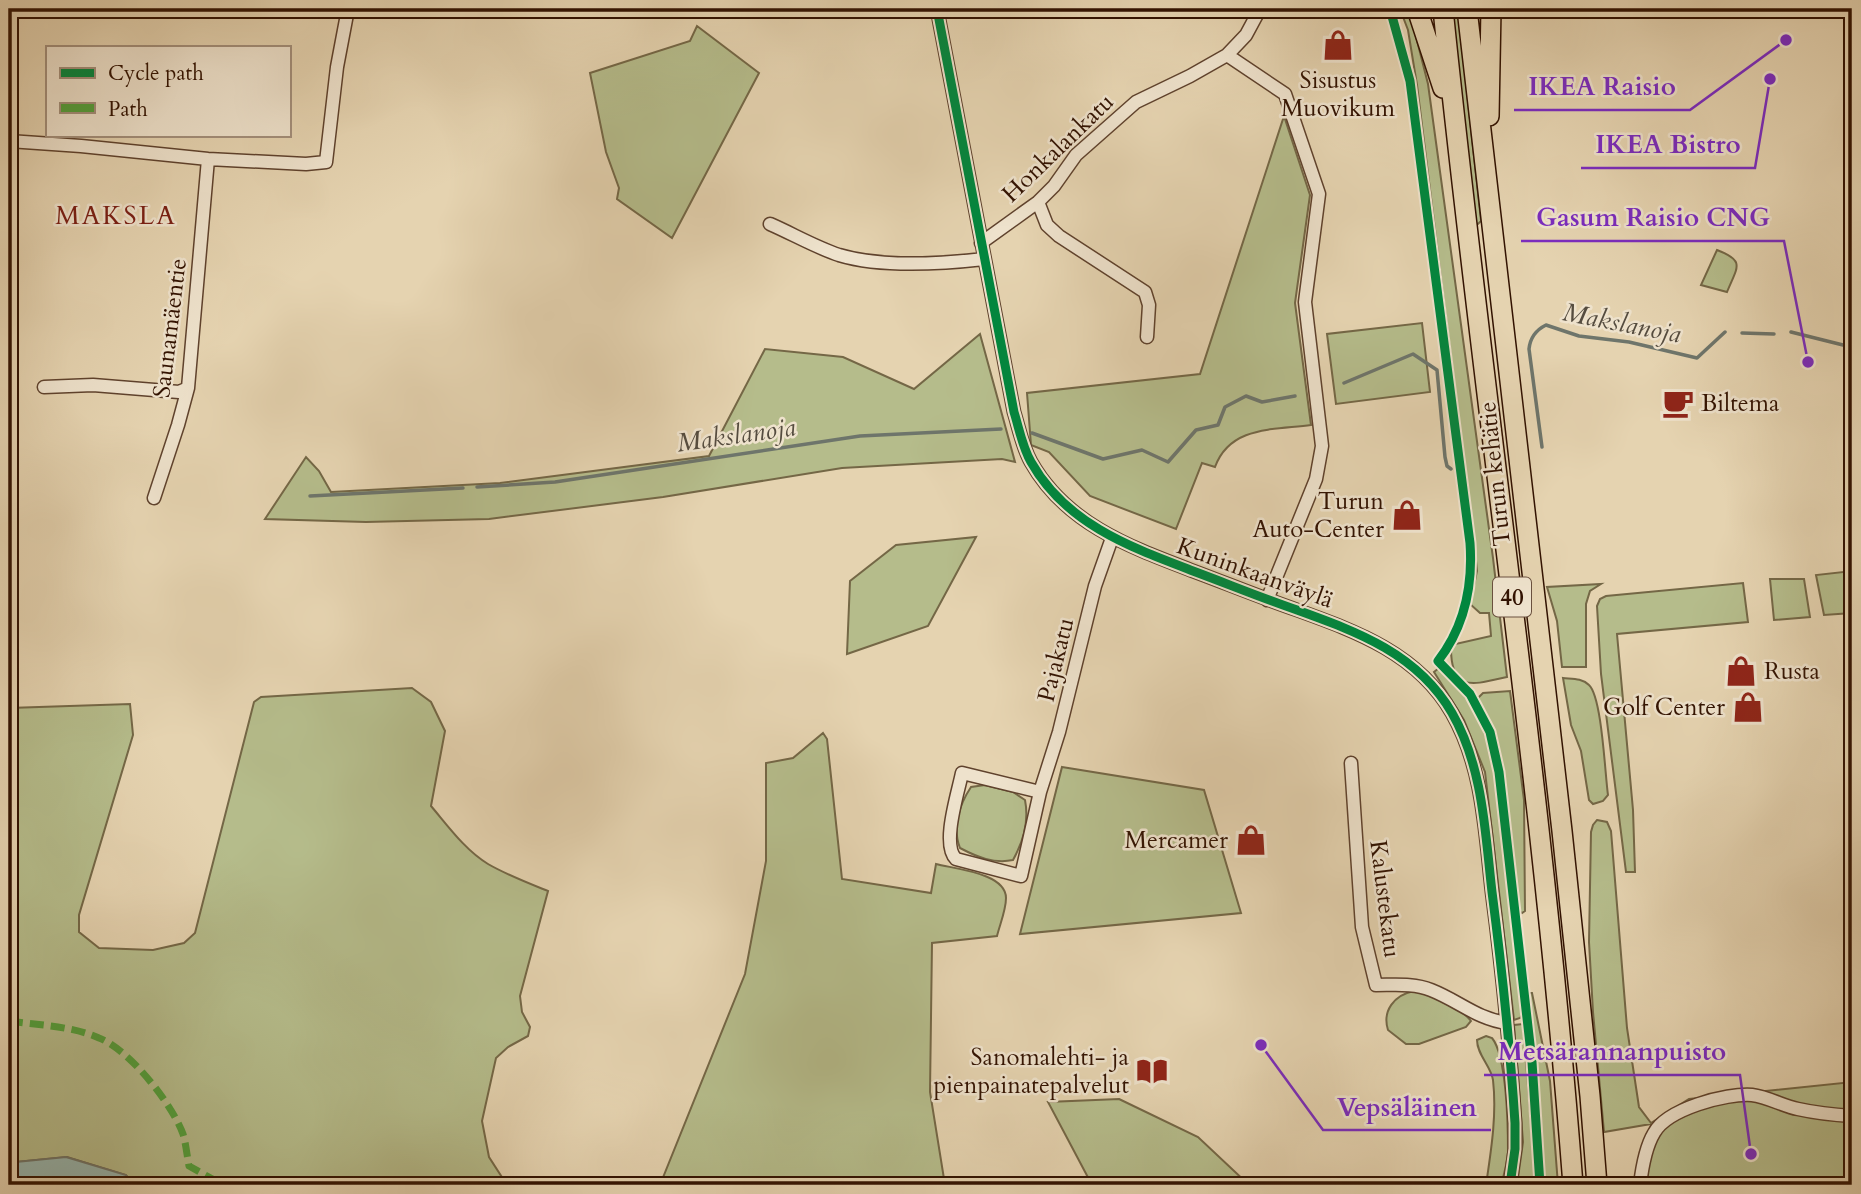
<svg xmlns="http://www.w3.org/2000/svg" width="1861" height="1194" font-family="Cardo,serif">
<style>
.green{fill:#b5bc8b;stroke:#746746;stroke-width:2}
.water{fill:#96b7b1;stroke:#6e756b;stroke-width:2}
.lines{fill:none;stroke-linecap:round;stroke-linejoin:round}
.stream{stroke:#6e756b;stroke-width:3.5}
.minor-casing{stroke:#5f422d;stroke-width:15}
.highway-casing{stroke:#321201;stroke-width:22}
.minor{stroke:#eee2cc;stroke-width:12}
.highway{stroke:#e5d3b0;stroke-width:19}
.quiet{stroke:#52a03c;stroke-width:7;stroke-dasharray:14 7;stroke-linecap:butt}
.cycleway-casing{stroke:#eee2cc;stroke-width:13}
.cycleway{stroke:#00873e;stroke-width:9}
.labels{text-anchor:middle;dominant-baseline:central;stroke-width:5;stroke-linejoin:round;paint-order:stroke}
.shield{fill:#eee2cc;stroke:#6a503e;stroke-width:2}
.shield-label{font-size:23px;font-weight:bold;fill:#321201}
.poi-label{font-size:24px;fill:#321201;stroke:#eee2cc;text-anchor:end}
.street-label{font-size:24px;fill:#321201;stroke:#eee2cc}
.neighbourhood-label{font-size:26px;letter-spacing:2px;fill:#7a1f14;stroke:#eee2cc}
.water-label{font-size:26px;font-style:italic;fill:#554c3f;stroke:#eee2cc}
.leader{fill:none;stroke:#7b2cbf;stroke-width:2.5}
.callout-dot{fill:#7b2cbf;stroke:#eee2cc;stroke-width:2.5}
.callout-label{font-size:26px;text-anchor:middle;font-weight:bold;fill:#7b2cbf;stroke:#eee2cc;stroke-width:5;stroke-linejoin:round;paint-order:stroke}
</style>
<rect width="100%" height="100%" fill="#e5d3b0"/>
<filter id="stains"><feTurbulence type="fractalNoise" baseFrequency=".00286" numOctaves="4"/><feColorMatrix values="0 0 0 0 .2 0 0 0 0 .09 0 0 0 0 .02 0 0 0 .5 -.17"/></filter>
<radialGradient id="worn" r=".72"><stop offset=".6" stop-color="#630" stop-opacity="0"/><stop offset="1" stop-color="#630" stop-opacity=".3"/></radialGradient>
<path class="green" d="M1400,9H1409L1428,84L1493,558L1507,677C1472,685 1450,693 1451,645L1491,636L1489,613H1480L1470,604L1477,571L1475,551L1417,85L1408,30Z
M1452,9H1458L1481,221L1478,224L1474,223Z
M697,26L759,73L672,238L617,199L619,188L606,152L590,73L690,41Z
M1284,116L1310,195L1295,303L1311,425C1273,430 1230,426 1215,467L1202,463L1176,529L1090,496L1049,452L1031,445L1027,393L1200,374Z
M1717,250C1746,261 1737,267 1727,292L1701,285Z
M1422,323L1430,392L1336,404L1327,334Z
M980,334L1015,462L1002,459L842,468L663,497L489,519L366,522L265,519L306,457L319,471L331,492L500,483L709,456L765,349L843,357L914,389Z
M976,537L928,626L847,654L850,581L896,545Z
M1852,571V613L1824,615L1816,575Z
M1770,579H1804L1810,617L1774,620Z
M1743,583L1748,622L1617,634L1633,810L1635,872H1626L1601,674L1597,606L1600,599L1606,596Z
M1601,584L1590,591L1586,604V667H1562L1557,621L1547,587Z
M1439,668C1472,696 1487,729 1495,771L1522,1015L1520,1018L1514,1020L1485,772L1464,720L1434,672Z
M1563,678C1572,679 1582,678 1589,685C1602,697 1605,775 1608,795L1603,801L1593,804L1589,800L1581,751L1571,725Z
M412,688L431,702L445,731L431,806C448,826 465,850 488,864C507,875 528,883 548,891L520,996L522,1012L530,1027L528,1036L508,1047L496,1058L482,1121L489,1157L507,1185H134L126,1175L67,1157L16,1162L9,1160V708L130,704L133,735L79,915V932L99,948L153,950L184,943L195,933L254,702L261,697Z
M1510,691L1524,800L1525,911L1522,913L1519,911L1510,836L1493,732L1478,698L1483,693Z
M823,733L827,739L842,879L931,893L936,864C955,869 1006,873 1006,898C1006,910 1000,924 997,936L932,943L930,1092L945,1185H660L745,974L766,861V763L793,758Z
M1062,767L1204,790L1241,913L1020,934Z
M985,785L1013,792L1025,800C1029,820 1023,842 1013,860C994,864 977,857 960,848C952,828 959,805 971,787Z
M1597,820L1607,822L1611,831L1627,1028L1639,1107L1651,1123L1689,1099L1852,1082V1185H1647L1651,1124L1604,1132L1593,1012L1589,942L1591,832L1593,825Z
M1414,991C1433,994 1459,1006 1471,1021L1466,1027L1419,1044H1406L1388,1030C1382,1011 1394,995 1414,991Z
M1526,993H1532L1550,1081L1558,1185H1543L1535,1079Z
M1523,1024L1536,1185H1517L1523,1142L1514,1025Z
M1486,1036L1492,1038C1507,1056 1508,1128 1508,1152C1507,1163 1504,1175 1501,1185H1486C1491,1151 1497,1115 1493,1080C1491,1066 1477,1055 1477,1040Z
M1119,1099L1198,1137L1249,1185H1092L1048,1102Z"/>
<path class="water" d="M66,1157L126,1175L134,1185H9V1160L16,1162Z"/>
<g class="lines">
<path class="stream" d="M1791,332L1843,345
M1742,333L1774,334
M1344,383L1413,354L1437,370L1445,457L1447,466L1451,469
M1032,433L1103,459L1142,450L1168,462L1196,430L1218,425L1225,407L1246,396L1262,402L1295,396
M1542,447L1529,349C1530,339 1536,330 1546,325L1579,336L1629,342L1697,358L1725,332
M477,487L555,482L860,436L1001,429
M310,496L463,488"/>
<defs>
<path id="minor" d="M937,9L1014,412C1019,428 1022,446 1031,462C1066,524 1130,547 1193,571C1228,584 1262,598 1297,610C1358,632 1418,654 1452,713C1483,767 1485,831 1492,892C1502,969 1510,1046 1515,1123V1149L1510,1185
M1227,55L1285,94L1319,194L1305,302L1322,446L1316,479L1267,600
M9,141L81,146L208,159L306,164L326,162L337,67L348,9
M1038,202L1047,225L1059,236L1145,292L1149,305L1147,337
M770,224C793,234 815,247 839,255C882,268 940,264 984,259
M981,243L1038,202L1054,186L1076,155L1136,102L1190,76L1227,55L1246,35L1260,9
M44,387L93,385L179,392L188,388
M154,498L178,425L188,388L208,159
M1351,763L1362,927L1376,985C1395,985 1414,983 1431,990C1459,1001 1477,1019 1507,1023
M1040,792L962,773C958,793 941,845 956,859L1021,876L1040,792L1059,732L1095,586L1112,538
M1640,1185C1642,1168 1645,1148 1654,1133C1667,1109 1726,1093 1752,1095C1768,1097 1783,1106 1798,1109C1816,1113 1834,1115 1852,1116"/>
<path id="highway" d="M1417,9L1443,88
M1443,9C1483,401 1543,792 1573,1185
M1467,9L1562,831L1590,1096L1597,1185
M1489,116L1491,9"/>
</defs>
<use href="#minor" class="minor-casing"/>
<use href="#highway" class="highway-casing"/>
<use href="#minor" class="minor"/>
<use href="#highway" class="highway"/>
<path class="quiet" d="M9,1021C38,1025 72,1026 99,1038C130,1050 172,1104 183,1134C186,1144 187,1156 189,1166L223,1185"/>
<defs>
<path id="cycleway" d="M937,9L1014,412C1019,428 1022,446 1031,462C1066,524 1130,547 1193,571C1228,584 1262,598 1297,610C1358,632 1418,654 1452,713C1483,767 1485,831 1492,892C1502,969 1510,1046 1515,1123V1149L1510,1185
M1390,9L1410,81L1470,543C1473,586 1465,626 1438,661L1470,694L1490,732L1499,772L1532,1062L1540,1185"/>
</defs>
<use href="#cycleway" class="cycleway-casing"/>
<use href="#cycleway" class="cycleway"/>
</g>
<defs>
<symbol id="shop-bare" viewBox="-9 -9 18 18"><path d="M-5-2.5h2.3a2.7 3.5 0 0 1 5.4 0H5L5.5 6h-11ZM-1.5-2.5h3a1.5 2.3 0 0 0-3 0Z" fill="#8f2418" stroke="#eee2cc" stroke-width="2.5" paint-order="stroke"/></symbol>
<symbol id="cafe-bare" viewBox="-9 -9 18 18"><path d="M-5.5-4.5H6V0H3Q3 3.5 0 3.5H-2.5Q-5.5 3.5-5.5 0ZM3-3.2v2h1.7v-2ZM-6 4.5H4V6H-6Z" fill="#8f2418" stroke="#eee2cc" stroke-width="2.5" paint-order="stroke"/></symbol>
<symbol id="library-bare" viewBox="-9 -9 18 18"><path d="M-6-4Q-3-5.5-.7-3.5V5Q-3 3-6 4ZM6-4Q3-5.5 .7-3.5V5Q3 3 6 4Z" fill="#8f2418" stroke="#eee2cc" stroke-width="2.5" paint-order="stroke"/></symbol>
</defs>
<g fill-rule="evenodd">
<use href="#shop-bare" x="1316" y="23" width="44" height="44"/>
<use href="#cafe-bare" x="1656" y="381" width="44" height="44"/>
<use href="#shop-bare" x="1385" y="493" width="44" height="44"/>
<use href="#shop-bare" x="1719" y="649" width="44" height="44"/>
<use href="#shop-bare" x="1726" y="685" width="44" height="44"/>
<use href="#shop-bare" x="1229" y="818" width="44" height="44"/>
<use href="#library-bare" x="1130" y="1049" width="44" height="44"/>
</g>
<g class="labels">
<rect class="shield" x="1493" y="577.5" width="38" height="39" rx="5"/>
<g class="shield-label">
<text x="1512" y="597">40</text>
</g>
<g class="poi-label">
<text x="1338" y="80" text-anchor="middle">Sisustus<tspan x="1338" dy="28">Muovikum</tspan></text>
<text x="1701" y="403" text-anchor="start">Biltema</text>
<text x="1384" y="501">Turun<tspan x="1384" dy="28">Auto-Center</tspan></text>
<text x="1764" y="671" text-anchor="start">Rusta</text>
<text x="1725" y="707">Golf Center</text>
<text x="1228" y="840">Mercamer</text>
<text x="1129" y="1057">Sanomalehti- ja<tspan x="1129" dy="28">pienpainatepalvelut</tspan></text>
</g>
<g class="street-label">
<text transform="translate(1058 148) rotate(-44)">Honkalankatu</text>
<text transform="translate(170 328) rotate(-83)">Saunamäentie</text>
<text transform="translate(1495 474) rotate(-96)">Turun kehätie</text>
<text transform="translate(1255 573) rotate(20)">Kuninkaanväylä</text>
<text transform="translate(1056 660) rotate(-76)">Pajakatu</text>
<text transform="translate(1385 899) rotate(83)">Kalustekatu</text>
</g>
<g class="neighbourhood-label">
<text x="116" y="215">MAKSLA</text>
</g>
<g class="water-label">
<text transform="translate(1622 323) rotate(11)">Makslanoja</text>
<text transform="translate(736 435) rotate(-8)">Makslanoja</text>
</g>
</g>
<path class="leader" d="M1786 40L1690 110H1514M1770 79L1755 168H1581M1808 362L1784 241H1521M1751 1154L1740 1075H1484M1261 1045L1323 1130H1491"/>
<g class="callout-dot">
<circle cx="1786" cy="40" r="7"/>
<circle cx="1770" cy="79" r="7"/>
<circle cx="1808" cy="362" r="7"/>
<circle cx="1751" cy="1154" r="7"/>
<circle cx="1261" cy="1045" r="7"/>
</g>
<g class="callout-label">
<text x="1602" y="95">IKEA Raisio</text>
<text x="1668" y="153">IKEA Bistro</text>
<text x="1653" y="226">Gasum Raisio CNG</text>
<text x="1612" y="1060">Metsärannanpuisto</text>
<text x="1407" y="1116">Vepsäläinen</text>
</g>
<rect width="1861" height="1194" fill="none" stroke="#e5d3b0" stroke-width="35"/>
<rect x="10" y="10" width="1840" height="1173" fill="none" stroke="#321201" stroke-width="3.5"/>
<rect x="18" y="18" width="1826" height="1159" fill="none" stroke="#321201" stroke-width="2"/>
<rect x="46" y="46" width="245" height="91" fill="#eee2cc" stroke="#a38f7b" stroke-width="2"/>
<rect x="60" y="68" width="35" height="10" fill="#00873e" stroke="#a38f7b" stroke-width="2"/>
<text x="108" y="80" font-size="21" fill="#321201">Cycle path</text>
<rect x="60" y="103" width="35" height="10" fill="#52a03c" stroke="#a38f7b" stroke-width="2"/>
<text x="108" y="116" font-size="21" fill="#321201">Path</text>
<rect width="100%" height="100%" filter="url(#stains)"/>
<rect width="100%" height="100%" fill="url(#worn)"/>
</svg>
